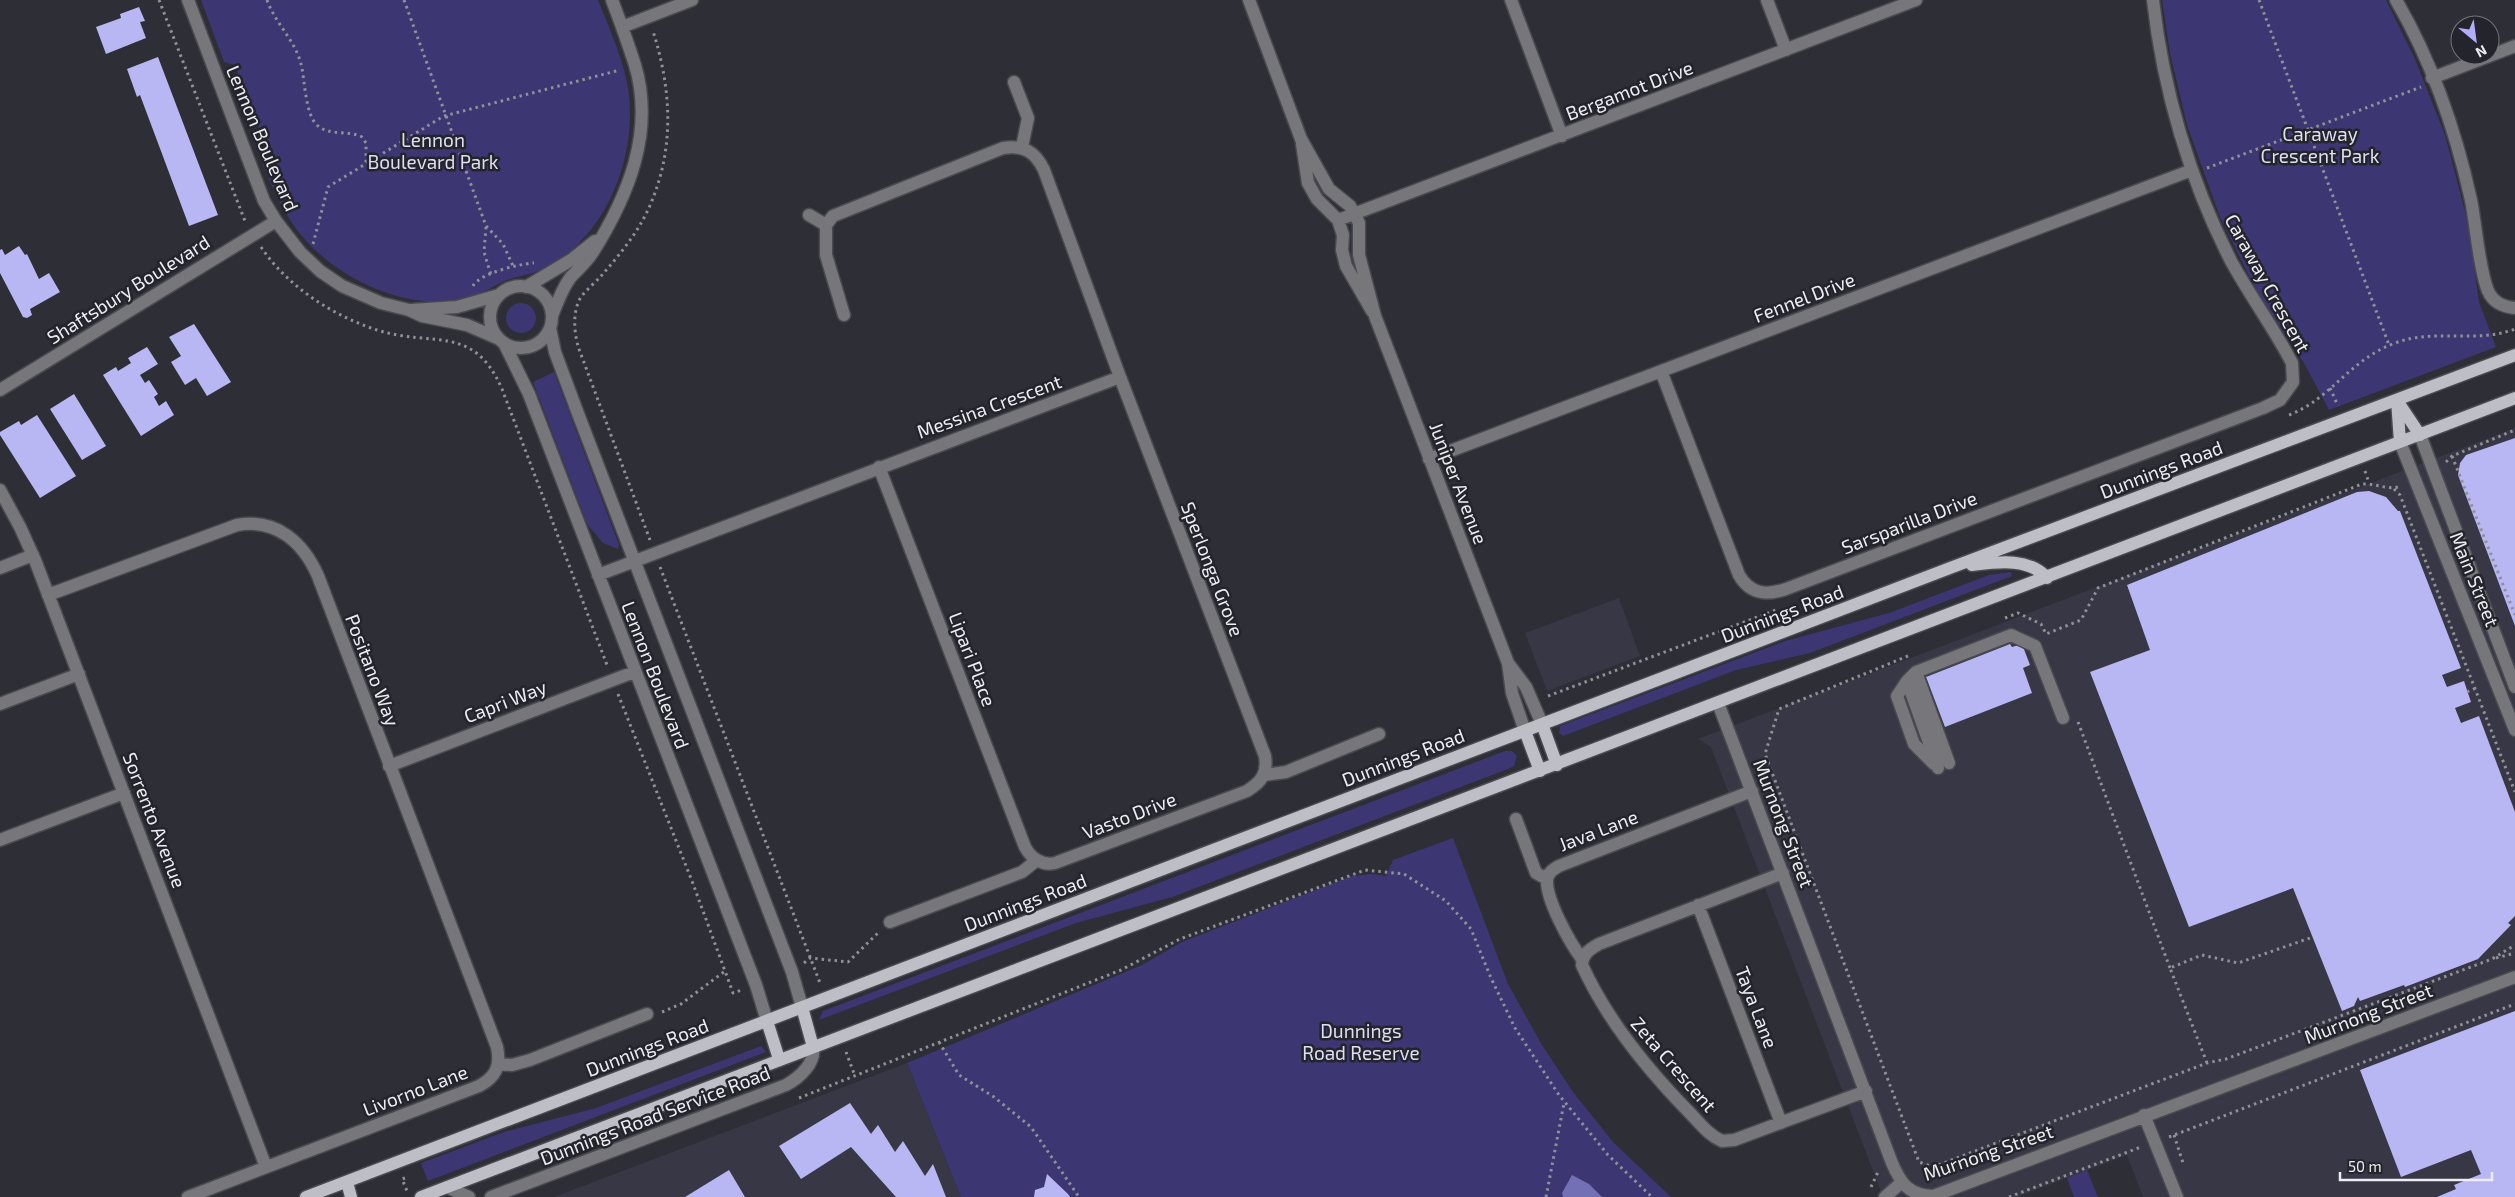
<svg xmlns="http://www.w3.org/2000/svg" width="2515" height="1197" font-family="'Exo 2',sans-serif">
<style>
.built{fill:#373745}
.green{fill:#3c3672}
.water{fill:#7370b5}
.building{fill:#b8b7f3}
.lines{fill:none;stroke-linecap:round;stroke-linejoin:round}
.minor-casing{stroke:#494950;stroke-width:15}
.major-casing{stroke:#494950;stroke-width:15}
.path{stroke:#909097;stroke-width:3;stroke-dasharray:2.5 4;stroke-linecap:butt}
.minor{stroke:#76767b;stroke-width:12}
.major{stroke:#bebec7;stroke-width:12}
.labels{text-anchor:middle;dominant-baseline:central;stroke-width:5;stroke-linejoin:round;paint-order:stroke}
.street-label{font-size:19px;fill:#ececf2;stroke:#24242c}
.park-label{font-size:19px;fill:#dfdff3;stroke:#24242c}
</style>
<rect width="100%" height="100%" fill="#2e2e36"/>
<path class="built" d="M2515,428V1197H2143L2127,1155L2017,1197H1883L1711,747L1698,739Z
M1619,598L1640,656L1547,691L1525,633Z
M907,1063L961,1197H554Z"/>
<path class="green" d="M201,0H598C609,27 621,54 627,82C640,149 610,231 550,266C536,274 521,275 507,280C491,286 479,297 462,300C401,311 329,275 294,226C281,207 272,186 263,165L269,155L235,65L224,62Z
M2162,0H2386L2415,59L2445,135L2467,219L2479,302L2496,347L2329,410L2304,363L2257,292L2220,217L2187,125L2170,53Z
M506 318a15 15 0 1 1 30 0a15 15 0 1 1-30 0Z
M554,372L619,545L618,549L603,543L587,524L533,382Z
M2011,572L2012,576L1810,653L1736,670L1563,736L1559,733L1560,726L1785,641L1889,613L1989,575Z
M1505,751H1512L1517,756L1514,766L1508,769L1172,897L1076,923L819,1020L823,1011Z
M1453,838L1508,984L1542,1045L1573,1092L1614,1143L1671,1197H961L907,1063L1142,965L1182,942L1352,876L1372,874L1386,876L1393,860Z
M761,1046L766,1052L428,1181L421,1163L504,1132L596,1108Z
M2087,1170L2098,1197H2074L2067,1178Z"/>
<path class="water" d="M1572,1175L1589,1184L1602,1197H1563L1562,1193Z"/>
<path class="building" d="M139,7L145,21L140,22L146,38L106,54L96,27L121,18L120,14Z
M158,57L218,215L189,226L140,95L137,97L127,69Z
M19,246L25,255L27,254L39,279L49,273L60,292L30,309L32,315L27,318L23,317L0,273V250L2,249L5,255Z
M194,324L231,382L207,396L196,378L185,385L171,362L181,356L169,337Z
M147,347L158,364L140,375L145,383L149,380L158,394L154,397L159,406L166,401L174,415L141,436L103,375L116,367L118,371L131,363L128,358Z
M74,394L106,446L82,460L50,409Z
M37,415L76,476L40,498L0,435V432L19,421L21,425Z
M2515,438V626L2458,475L2460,463L2466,455Z
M2369,491L2386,497L2398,511H2400L2461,668L2442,675L2447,687L2464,681L2471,702L2455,708L2461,723L2479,716L2515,812V916L2508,923L2511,925L2478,959L2405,987L2404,985L2360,1001L2358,997L2354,1006L2342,1011L2293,888L2189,927L2090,672L2150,650L2127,585L2357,492Z
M2010,644L2012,647L2022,644L2030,665L2023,668L2032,693L1945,727L1926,677Z
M2515,1011V1197H2437L2456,1189L2454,1185L2481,1174L2471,1150L2401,1177L2360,1070Z
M850,1103L871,1134L878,1125L895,1152L903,1141L925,1176L933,1164L946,1197H896L851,1147L801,1179L779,1146Z
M729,1170L745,1197H685Z
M1047,1174L1068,1194L1070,1197H1034L1035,1190L1044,1187Z"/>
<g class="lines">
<defs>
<path id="minor" d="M188,0L264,201L276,221L300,252L320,271L342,286L381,303L409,310L422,316L467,325L497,338
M1249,0L1301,139L1329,189L1350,206L1359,223V255L1375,316L1508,663L1512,693L1525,731
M1511,0L1562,136
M1767,0L1786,50
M2396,0C2431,60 2456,132 2471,200C2476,225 2479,269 2488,291C2493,302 2503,307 2515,308
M622,27L692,0
M2432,78L2515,46
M1014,82L1028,118L1022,147
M1302,144L1308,183L1317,199L1338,220L1343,235L1342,250L1346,266L1372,311
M809,215L826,225
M1338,220L1916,0
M490 317a31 31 0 1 1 62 0a31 31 0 1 1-62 0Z
M526,287L571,260L595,241
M411,310L457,307L499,295
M552,316C557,303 562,289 570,278C578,269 587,262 593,252C628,196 655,132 635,65C628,43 620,21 612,0
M550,328L555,352L577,411L792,972L802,1007
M505,345L529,394L756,985L767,1021
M1661,371L1739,575C1750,594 1766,596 1786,589L2263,408L2280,400L2293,382L2292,363C2274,328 2250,296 2231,261C2190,181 2163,90 2153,0
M0,390L276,221
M2420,435L2515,687
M2400,442L2515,730
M1429,459L2192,170
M879,467L1025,847C1031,858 1042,866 1055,863L1247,791C1261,782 1268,774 1265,756L1120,377
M0,490L20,527L35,560L266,1167
M0,568L33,555
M598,575L1120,377L1044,170C1035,151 1023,145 1003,148L833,216L826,225V255L844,315
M48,595L237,525C276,518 303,542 318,576L497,1047C501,1066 496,1077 479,1086L188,1197
M1508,663L1526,687L1542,724
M1916,672L1907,681L1938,768
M1907,681L1897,696L1914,744L1934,764
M1718,703L1892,1163C1901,1184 1909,1195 1933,1196L2515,977
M0,704L79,674
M1949,763L1916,672L2011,635L2035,646L2063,718
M389,766L634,672
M1264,775L1286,772L1379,734
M1516,819L1536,873L1547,879
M0,840L124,793
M1783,873L1599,944C1590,949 1582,954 1582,965C1607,1020 1646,1068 1688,1111C1699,1122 1708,1135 1722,1141L1734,1140L1866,1091
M1698,905L1781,1123
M890,922L1022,872L1037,860
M1582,959C1570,943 1546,900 1547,880C1548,873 1552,870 1559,866L1752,791
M498,1064L512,1065L530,1060L647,1014
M2144,1115L2177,1197
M447,1187L469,1197
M491,1197L786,1085C799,1078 816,1063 813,1047
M1885,1197L1901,1183"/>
<path id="major" d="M2397,400L2400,442
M2398,402L2420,435
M1972,565C1997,562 2029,557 2047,578
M1542,724L1557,765
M1525,731L1540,771
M802,1007L813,1047
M767,1021L779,1059
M347,1182L351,1197
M306,1197L1950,568L2515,355
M421,1197L2515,398"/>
</defs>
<use href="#minor" class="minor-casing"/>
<use href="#major" class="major-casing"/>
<path class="path" d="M159,0L245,221
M267,0C275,23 295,40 301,64C305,79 305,116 318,126C330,136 349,130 362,137L366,143V163
M404,0L486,226L503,244L513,266
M2259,0L2389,345
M2207,168L2421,87
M486,227L484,252L491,275
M313,244L328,187L434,122L444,116L620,70
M261,247C287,286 333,316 377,330C434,348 473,323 502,389L607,665
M473,286C480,273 519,264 534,263
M2330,388L2338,406
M2289,415C2331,399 2349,360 2395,343C2435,328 2476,344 2515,329
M2452,456L2515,615
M2446,462L2452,456L2515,430
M2365,471L2369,483
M2394,489L2400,495L2515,792
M650,540L579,349C574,334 572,311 581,297C587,289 596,282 602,275C621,253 640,230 651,203C675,146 671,88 653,31
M660,567L820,983
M2005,618L2018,613L2041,624L2046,634L2081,620L2098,588L2362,484C2376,483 2388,491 2401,486
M1908,656L1779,709L1765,754L1919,1162L1933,1167L2207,1063L2226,1059L2492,959L2515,945
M2467,692L2476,688
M618,694L692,881L725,971
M1548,696L1776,610
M2078,722L2170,968
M2496,958L2515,953
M804,963L810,958L848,962L879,932
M662,1012L681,1004L725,971L733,993L742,990
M939,1042L959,1075L994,1097L1031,1127L1079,1197
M846,1052L855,1076
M2207,1063L2170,968L2202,955L2238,963L2313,937
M799,1098L1121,970L1180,939L1365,870L1404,874L1446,901L1471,929L1491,978L1515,1028L1559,1095L1608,1155L1652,1197
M2174,1135L2184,1166
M2169,1137L2515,1004
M405,1178L402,1179L407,1191
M1871,1187L1878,1172
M1546,1197L1564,1103
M2009,1197L2141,1147"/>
<use href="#minor" class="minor"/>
<use href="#major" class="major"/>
</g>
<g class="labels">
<g class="street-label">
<text transform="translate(1629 90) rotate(-21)">Bergamot Drive</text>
<text transform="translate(263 138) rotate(67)">Lennon Boulevard</text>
<text transform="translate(2268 283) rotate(61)">Caraway Crescent</text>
<text transform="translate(128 289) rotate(-32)">Shaftsbury Boulevard</text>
<text transform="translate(1804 297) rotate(-21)">Fennel Drive</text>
<text transform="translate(989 406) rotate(-20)">Messina Crescent</text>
<text transform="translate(2161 469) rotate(-21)">Dunnings Road</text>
<text transform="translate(1459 483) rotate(69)">Juniper Avenue</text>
<text transform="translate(1909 522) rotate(-21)">Sarsparilla Drive</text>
<text transform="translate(1213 569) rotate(69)">Sperlonga Grove</text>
<text transform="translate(2475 579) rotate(68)">Main Street</text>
<text transform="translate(1782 613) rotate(-21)">Dunnings Road</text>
<text transform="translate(973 659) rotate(69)">Lipari Place</text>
<text transform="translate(373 670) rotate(69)">Positano Way</text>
<text transform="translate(656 675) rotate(69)">Lennon Boulevard</text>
<text transform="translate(505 701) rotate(-21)">Capri Way</text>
<text transform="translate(1403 757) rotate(-21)">Dunnings Road</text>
<text transform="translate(1129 815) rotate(-21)">Vasto Drive</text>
<text transform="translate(155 820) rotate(69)">Sorrento Avenue</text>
<text transform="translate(1784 823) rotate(69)">Murnong Street</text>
<text transform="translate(1598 830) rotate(-21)">Java Lane</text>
<text transform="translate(1025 902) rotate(-21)">Dunnings Road</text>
<text transform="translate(1757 1007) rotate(69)">Taya Lane</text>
<text transform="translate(2368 1013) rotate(-21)">Murnong Street</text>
<text transform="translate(647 1047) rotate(-21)">Dunnings Road</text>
<text transform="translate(1674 1064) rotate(49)">Zeta Crescent</text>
<text transform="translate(415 1090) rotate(-21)">Livorno Lane</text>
<text transform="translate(655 1115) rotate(-21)">Dunnings Road Service Road</text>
<text transform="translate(1988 1152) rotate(-19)">Murnong Street</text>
</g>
<g class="park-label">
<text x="2320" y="133">Caraway<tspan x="2320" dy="22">Crescent Park</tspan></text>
<text x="433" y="139">Lennon<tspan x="433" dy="22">Boulevard Park</tspan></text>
<text x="1361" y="1030">Dunnings<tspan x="1361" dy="22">Road Reserve</tspan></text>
</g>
</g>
<g transform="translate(2475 40) rotate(151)"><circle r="24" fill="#24242c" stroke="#74747b"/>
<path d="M0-4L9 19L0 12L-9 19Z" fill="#b0aefa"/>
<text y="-8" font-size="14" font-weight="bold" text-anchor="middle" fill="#ececf2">N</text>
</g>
<path d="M2340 1172v8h152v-8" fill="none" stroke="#ececf2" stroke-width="2.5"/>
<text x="2348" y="1172" font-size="15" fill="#ececf2" stroke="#24242c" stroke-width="4" paint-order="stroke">50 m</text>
</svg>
